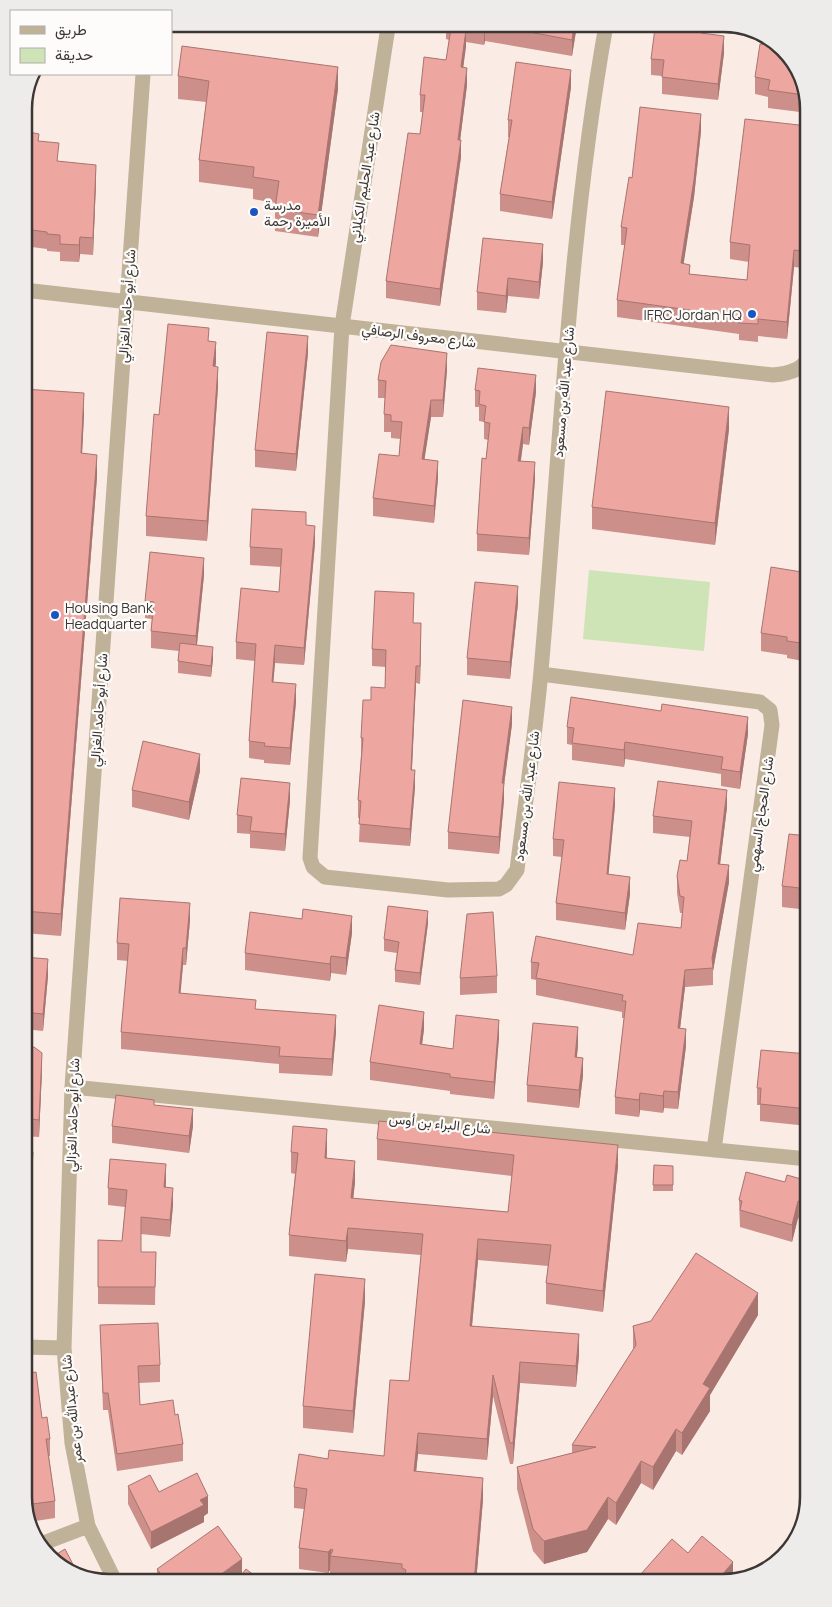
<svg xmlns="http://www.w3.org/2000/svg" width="832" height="1607" font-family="Manrope,Vazirmatn,sans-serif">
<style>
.green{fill:#cee4b6}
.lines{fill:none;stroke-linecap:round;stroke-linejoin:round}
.street{stroke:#bfb298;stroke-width:15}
.wall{fill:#cd8f8a}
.shaded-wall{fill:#a77470}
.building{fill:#eea6a0;stroke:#a77470}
.poi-dot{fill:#1a55c1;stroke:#fefcfa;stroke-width:2}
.labels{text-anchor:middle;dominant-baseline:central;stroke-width:4.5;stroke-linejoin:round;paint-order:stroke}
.street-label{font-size:14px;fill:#3c3734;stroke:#fefcfa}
.poi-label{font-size:14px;fill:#3c3734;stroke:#fefcfa;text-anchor:start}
.rim{fill:none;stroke:#3c3734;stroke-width:2.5}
</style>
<rect width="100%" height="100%" fill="#faece4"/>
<path class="green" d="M589,570L710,582L704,651L583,639Z"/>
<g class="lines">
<path class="street" d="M388,27L342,326L310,858L313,867L325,877L448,890L499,889L506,885L517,870C525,804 535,738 541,671C560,456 568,238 606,25
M24,290L773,375C786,374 802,371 808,358
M541,674L760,702L770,710L772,725L714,1150
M72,1087L808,1159
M24,1347L64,1348
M41,1544L88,1526
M116,1583L88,1526L72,1443L64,1348L72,1087L143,74"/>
</g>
<path class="wall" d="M706,24L704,34L724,53L718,100L662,94V76L651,75V59L671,30Z
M577,25L572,56L485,41L484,45L466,42L463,68L467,85L460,140L461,157L440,306L386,298V281L420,134L423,112H420V95L446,60L449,40L446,39V27Z
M178,76L338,89L318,237L275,231V209L276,203L253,199V189L199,182V160L206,102L178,99Z
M802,76L808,113L768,108V97L755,94V77Z
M571,87L552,219L500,211V194L509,137H508V120Z
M808,126V154L803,198H808V223L803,268L794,267L787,339L758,336V342L739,340V334L617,317V300L625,245H621V227L632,178L701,131L694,197L683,264L690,274L747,280L749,262L730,259V242Z
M24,131L39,141L58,161L96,182L93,255L80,254L79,262L60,261V252L47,251V249L24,246Z
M543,262L539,299L508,296L506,313L477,310V292Z
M209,341L216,362L215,366L218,387L207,541L146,536V516L159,415Z
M308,353L296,471L255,467V450Z
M447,370L443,417H431L424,459L438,478L434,523L373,516V498L399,456L400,439L391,438V432H384V414L385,398H378V380Z
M24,389L84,415L82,453L97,477L61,936L24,933Z
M475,390L536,392L529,445L523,444L521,461L535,479L529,555L477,551V534L488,440L484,439V422L479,421V407H475Z
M729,429L715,545L592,529V507Z
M306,525L315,543L304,665L275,663L273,682L296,702L290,765L264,763V760L249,758V741L255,661L236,659V642L279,592L281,567L250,565V547Z
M808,573V662L787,658V655L761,651V633Z
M204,575L197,645L213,659L211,677L178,673V661L179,651L151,648V631L152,619L145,618V601Z
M518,603L510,679L467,675V658Z
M414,610L413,623L421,641L420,684L416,683L412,770L415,787L410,846L359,842L360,818H358V800L361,755V738L371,700L385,688L386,667L372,666V649Z
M512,724L504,785V800L499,854L448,849V832Z
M567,727L748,734L740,789L721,786V774L625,759L624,767L572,760V745L567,744Z
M200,771L189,820L132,807V790Z
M290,800L285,851L250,848V834L237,833V815Z
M615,805L608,874L630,894L625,930L556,920V903L562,857L553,856V839Z
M727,807L720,864L729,882L713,971V985L685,987L680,1029L686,1046L678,1109L664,1108L663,1113L640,1110L639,1117L615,1114V1097L624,1018H622V1012L536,995V980L531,979V962L633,955L681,928L682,913H680L677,893V876L687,861L690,837L653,833V816Z
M808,836V910L782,907V886Z
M190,920L186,965H183L180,993L256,1009L336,1032L332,1076L279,1073V1064L121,1049V1032L128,961L117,960V943Z
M428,923L420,985L395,982V970L397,953L384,951V939Z
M352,933L346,975L331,973L330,981L245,970V953Z
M24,957L48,976L43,1031L24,1029Z
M497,976V993L460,995V978Z
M424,1029L422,1044L453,1049L499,1037L494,1099L450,1094V1091L370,1080V1062Z
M578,1045L577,1057L583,1075L579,1108L527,1102V1085Z
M24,1047L42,1070L39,1137L24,1136Z
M808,1054V1126L760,1121V1105H757V1088Z
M154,1105L193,1126L189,1153L112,1143V1126Z
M377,1139L618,1166L603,1312L546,1304V1283L548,1266L478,1260L472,1326L579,1355L576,1387L520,1383L513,1464H510L493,1396L487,1460L418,1454L416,1471L483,1499L476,1583H382L330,1577V1570L328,1573L299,1569V1548L304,1509L294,1508V1487L328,1459L384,1456L409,1381L421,1255L348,1249L346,1262L289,1256V1235L295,1174L291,1173V1152L327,1150V1158L355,1182L353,1199L508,1212L512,1176L377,1160Z
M24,1151L33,1169L25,1301H24Z
M654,1165L673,1166V1191H653Z
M166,1181V1187L173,1205L170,1237L141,1234V1252H156L155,1305L98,1304V1240L122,1241L125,1207L108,1205V1188Z
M808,1181V1221L798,1218L792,1242L740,1227L739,1200L785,1182Z
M365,1301L353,1433L303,1428V1406Z
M758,1315L710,1395V1411L682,1455L676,1451L653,1490L641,1483L616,1525L608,1519L587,1552L544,1564L533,1551L517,1489V1467L572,1453V1445L633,1350V1326Z
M100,1325L160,1365V1382L139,1383L140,1405L183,1444V1461L117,1471L108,1410H103Z
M42,1418L50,1439V1456H49L55,1501V1518L29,1522L24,1498Z
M128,1486L159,1492L208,1513L204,1516V1522L151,1549L128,1504Z
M157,1569L237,1580L233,1583H157Z"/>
<path class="shaded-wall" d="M703,24H706L701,50V33Z
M574,25H577L572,56V40Z
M485,26V41L484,45V28Z
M466,30V47L461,84V67Z
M724,36V53L718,100V84Z
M338,67V89L318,237V215Z
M467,68V85L458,157V140Z
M571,70V87L552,219V202Z
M701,114V131L694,197L681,281V263Z
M808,137V154L800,215V197Z
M461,140V157L440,306V289Z
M96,165V182L93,255V238Z
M808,206V223L803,268V251Z
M80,237V254L79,262V245Z
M543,244V262L539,299V282Z
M794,250V267L787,339V322Z
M508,278V296L506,313V296Z
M308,336V353L296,471V454Z
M216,342V362L213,386V366Z
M447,353V370L443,417V400Z
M218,367V387L207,541V521Z
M536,375V392L529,445V428Z
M84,393V415L81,475V453Z
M431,400V417L422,476V459Z
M729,407V429L715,545V523Z
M523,427V444L518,478V461Z
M97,455V477L61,936V914Z
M438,461V478L434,523V506Z
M535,462V479L529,555V538Z
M315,526V543L304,665V648Z
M204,558V575L196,653V636Z
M518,586V603L510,679V662Z
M421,623V641L420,684V666Z
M275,645V663L272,699V682Z
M213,647V659L211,677V666Z
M416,666V683L411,787V770Z
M296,684V702L290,765V748Z
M512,707V724L504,785V800L499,854V837L502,783Z
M748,717V734L740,789V772Z
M625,742V759L624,767V750Z
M200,754V771L189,820V802Z
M415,770V787L410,846V829Z
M290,783V800L285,851V834Z
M615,788V805L607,891V874Z
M727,790V807L718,881V864Z
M729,865V882L713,971L712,958Z
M630,877V894L625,930V913Z
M190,903V920L186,965V948Z
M428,911V923L420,985V973Z
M352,916V933L346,975V958Z
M183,948V965L179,1011V993Z
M331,956V973L330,981V964Z
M48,959V976L43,1031V1014Z
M685,970V987L678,1045V1028Z
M424,1012V1029L420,1061V1044Z
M336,1015V1032L332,1076V1059Z
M499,1020V1037L494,1099V1082Z
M578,1027V1045L575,1074V1057Z
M686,1029V1046L678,1109V1092Z
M42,1053V1070L39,1137V1120Z
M583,1058V1075L579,1108V1090Z
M664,1091V1108L663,1113V1096Z
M640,1093V1110L639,1117V1100Z
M193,1109V1126L189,1153V1136Z
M327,1129V1150L325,1179V1158Z
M618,1145V1166L603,1312V1291Z
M33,1152V1169L25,1301V1284Z
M355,1161V1182L351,1219V1198Z
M166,1164V1181L164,1204V1187Z
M173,1188V1205L170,1237V1220Z
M798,1201V1218L792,1242V1225Z
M348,1228V1249L346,1262V1241Z
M478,1239V1260L470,1347V1326Z
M365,1279V1301L353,1433V1411Z
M758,1293V1315L710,1395V1411L682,1455V1433L703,1384Z
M579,1334V1355L576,1387V1366Z
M520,1362V1383L513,1464V1443Z
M493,1375V1396L487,1460V1439Z
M676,1429V1451L653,1490V1467Z
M418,1433V1454L414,1492V1471Z
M641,1461V1483L616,1525V1503Z
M483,1478V1499L476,1583H474Z
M208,1496V1513L204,1516V1522L151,1549V1532L200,1500Z
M608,1497V1519L587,1552L544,1564V1541Z
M331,1549L330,1570L328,1573V1552Z
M242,1559V1577L233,1583H209Z
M733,1562V1579L731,1582L723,1583H715Z"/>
<path class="building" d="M672,24H703L701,33L724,36L718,84L662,77L664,60L651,59L655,28L671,30Z
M574,25L572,40L497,26Z
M471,26H484V28Z
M451,28L466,30L461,67L467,68L458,140H461L440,289L386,281L408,133L420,134L425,95H420L424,57L446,60Z
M760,44L777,46L802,76L805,95L768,90L770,80L755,77Z
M182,46L338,67L318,215L275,209L279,181L253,177L254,167L199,160L209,81L178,76Z
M516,62L571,70L552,202L500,194L512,120H508Z
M640,107L701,114L694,180L681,263L690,265L689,274L747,280L750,245L730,242L745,119L808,126V137L800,197L808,198V206L803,251L794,250L787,322L758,319V324L739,323L740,317L617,300L627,228L621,227L629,177L632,178Z
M24,131L39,134L38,141L59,143L57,161L96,165L93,238L80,237L79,245L60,244V235L47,234V232L24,229Z
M483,238L543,244L539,282L508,278L506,296L477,292Z
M168,324L209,328L208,341L216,342L213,366L218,367L207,521L146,516L154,414L159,415Z
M267,332L308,336L296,454L255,450Z
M391,345L447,353L443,400H431L422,459L438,461L434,506L373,498L379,454L399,456L402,422L391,421V415L384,414L386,381L378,380L381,362Z
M478,368L536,375L529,428L523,427L518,461L535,462L529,538L477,534L482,458L486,459L490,423L484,422L486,406L479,404L480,391L475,390Z
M24,389L84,393L81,453L97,455L61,914L24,911Z
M606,391L729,407L715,523L592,507Z
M252,509L306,512V525L315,526L304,648L275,645L272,682L296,684L290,748L264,746L265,743L249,741L256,644L236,642L241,588L279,592L282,549L250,547Z
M150,552L204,558L196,636L151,631L154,602L145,601Z
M771,567L808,573V644L787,641V637L761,633Z
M475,582L518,586L510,662L467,658Z
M375,591L414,593L413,623H421L420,666H416L411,770H415L410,829L359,824L361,801L358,800L363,738H361L363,700H371V687L385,688L386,650L372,649Z
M180,643L213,647L211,666L178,661Z
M571,697L661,711L662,704L748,717L740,772L721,769L723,757L625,742L624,750L572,743L574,728L567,727Z
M463,700L512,707L502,783H504L499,837L448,832Z
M143,741L200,754L189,802L132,790Z
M241,778L290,783L285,834L250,831L252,817L237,815Z
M658,781L727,790L718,864L729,865L712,958L713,968L685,970L678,1028L686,1029L678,1092L664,1091L663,1096L640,1093L639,1100L615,1097L626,1001H622L623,995L536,978L539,963L531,962L536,936L633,955L638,923L681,928L684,897L680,896L677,876L680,860L687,861L692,821L653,816Z
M559,782L615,788L607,874L630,877L625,913L556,903L564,840L553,839Z
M789,834L808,836V889L782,886Z
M120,898L190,903L186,948H183L179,993L256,1000L255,1009L336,1015L332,1059L279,1056L280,1047L121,1032L129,944L117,943Z
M388,906L428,911L420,973L395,970L399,942L384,939Z
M303,909L352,916L346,958L331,956L330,964L245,953L250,912L302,919Z
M493,912L497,976L460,978L467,914Z
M24,957L48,959L43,1014L24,1012Z
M379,1005L424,1012L420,1044L453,1049L456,1015L499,1020L494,1082L450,1077V1074L370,1062Z
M533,1023L578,1027L575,1057L583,1058L579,1090L527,1085Z
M24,1047H34L42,1053L39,1120L24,1118Z
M761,1050L808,1054V1109L760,1104L761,1088H757Z
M116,1095L154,1100V1105L193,1109L189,1136L112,1126Z
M379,1121L618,1145L603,1291L546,1283L551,1245L478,1239L470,1326L579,1334L576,1366L520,1362L513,1443H510L493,1375L487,1439L418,1433L414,1471L483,1478L474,1583H403L406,1570L402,1568V1564L330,1556L333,1550L331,1549L328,1552L299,1548L307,1489L294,1487L299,1454L328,1459L329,1450L384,1456L390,1380L409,1381L423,1234L348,1228L346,1241L289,1235L298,1153L291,1152L293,1126L327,1129L325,1158L355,1161L351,1198L508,1212L514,1155L377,1139Z
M24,1151L33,1152L25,1284H24Z
M110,1159L166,1164L164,1187L173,1188L170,1220L141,1217V1252H156L155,1287H98V1240L122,1241L127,1190L108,1188Z
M654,1165L673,1166V1185H653Z
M746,1172L785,1182L787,1175L808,1181V1204L798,1201L792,1225L740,1210L742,1201L739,1200Z
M696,1253L758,1293L703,1384L710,1388L682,1433L676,1429L653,1467L641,1461L616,1503L608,1497L587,1530L544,1541L533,1529L517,1467L596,1447L572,1445L636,1345L633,1326L651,1321Z
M315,1274L365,1279L353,1411L303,1406Z
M158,1323L160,1365L138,1366L140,1405L173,1400L175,1415L178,1414L183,1444L117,1454L108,1393H103L100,1325Z
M36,1372L42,1418L47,1417L50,1439H46L55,1501L25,1505L24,1498V1374Z
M197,1473L208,1496L200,1500L204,1505L151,1532L128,1486L150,1475L159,1492Z
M218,1526L242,1559L209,1583H167L157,1569Z
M702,1536L733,1562L715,1583H633L672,1539L688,1553Z
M65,1549L78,1574L61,1569L52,1557Z
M246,1569L264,1583H235Z
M621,1578L626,1583H616Z"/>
<g class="poi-dot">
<circle cx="254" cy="212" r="5"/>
<circle cx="752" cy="314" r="5"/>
<circle cx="55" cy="615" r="5"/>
</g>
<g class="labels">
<g class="street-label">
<text transform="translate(364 177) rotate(-81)">شارع عبد الحليم الكيلاني</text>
<text transform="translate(126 306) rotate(-86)">شارع أبو حامد الغزالي</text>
<text transform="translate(419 335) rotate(7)">شارع معروف الرصافي</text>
<text transform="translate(563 392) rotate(-85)">شارع عبد الله بن مسعود</text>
<text transform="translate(98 710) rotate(-86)">شارع أبو حامد الغزالي</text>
<text transform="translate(526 796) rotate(-83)">شارع عبد الله بن مسعود</text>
<text transform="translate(760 814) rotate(-82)">شارع الحجاج السهمي</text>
<text transform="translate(72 1115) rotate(-88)">شارع أبو حامد الغزالي</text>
<text transform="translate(440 1123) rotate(6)">شارع البراء بن أوس</text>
<text transform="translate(71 1409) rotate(-96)">شارع عبدالله بن عمر</text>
</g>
<g class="poi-label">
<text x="264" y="204">مدرسة<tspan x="264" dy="16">الأميرة رحمة</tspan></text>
<text x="742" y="314" text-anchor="end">IFRC Jordan HQ</text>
<text x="65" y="607">Housing Bank<tspan x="65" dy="16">Headquarter</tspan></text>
</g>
</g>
<path d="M0 0H832V1607H0ZM109 32H723A77 77 0 0 1 800 109V1497A77 77 0 0 1 723 1574H109A77 77 0 0 1 32 1497V109A77 77 0 0 1 109 32Z" fill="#eeecea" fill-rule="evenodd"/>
<path class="rim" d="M109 32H723A77 77 0 0 1 800 109V1497A77 77 0 0 1 723 1574H109A77 77 0 0 1 32 1497V109A77 77 0 0 1 109 32Z"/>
<rect x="10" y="10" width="162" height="65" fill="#fefcfa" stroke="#b0adab"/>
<rect x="20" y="26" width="25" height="8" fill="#bfb298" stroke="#b0adab"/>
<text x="55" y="35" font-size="15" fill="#3c3734">طريق</text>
<rect x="20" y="48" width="25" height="15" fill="#cee4b6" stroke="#b0adab"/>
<text x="55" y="60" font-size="15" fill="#3c3734">حديقة</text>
</svg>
